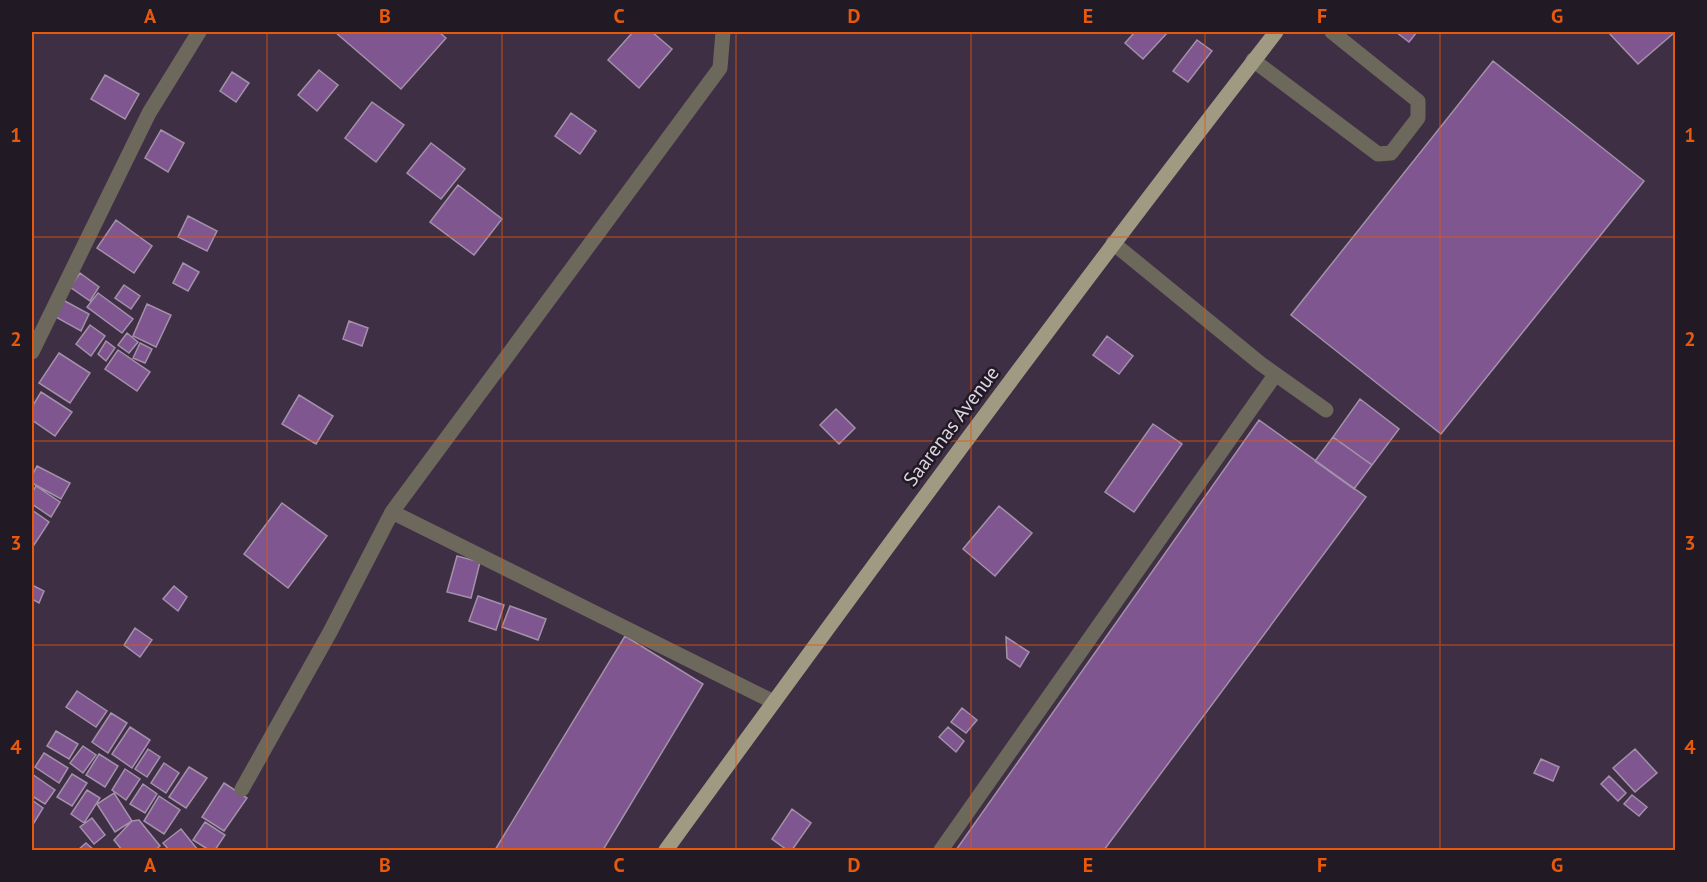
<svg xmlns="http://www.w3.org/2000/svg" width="1707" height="882" font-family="'PT Sans',sans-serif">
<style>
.building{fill:#7f5690;stroke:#a391aa;stroke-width:1.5}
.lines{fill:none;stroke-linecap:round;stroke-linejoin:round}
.minor{stroke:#6c685c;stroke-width:15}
.major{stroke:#a19a82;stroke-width:15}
.grid{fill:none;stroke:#e8590c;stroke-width:1.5;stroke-opacity:0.55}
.labels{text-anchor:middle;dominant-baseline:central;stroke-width:5;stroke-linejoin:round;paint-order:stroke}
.street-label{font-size:20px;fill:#ded5e3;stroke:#211a24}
.neatline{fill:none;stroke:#e8590c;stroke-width:2}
.grid-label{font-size:20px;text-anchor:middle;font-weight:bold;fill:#e8590c}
</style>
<rect width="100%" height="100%" fill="#3e2f44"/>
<path class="building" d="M335,32H439L446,38L401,89Z
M633,32H652L672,49L639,88L608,60Z
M1135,32H1168L1143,59L1125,43Z
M1396,32H1417L1409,42Z
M1608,32H1675L1638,64Z
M1197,40L1212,51L1188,82L1173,71Z
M1493,61L1644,181L1441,434L1291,315Z
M319,70L338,85L317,111L298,95Z
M232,72L249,83L236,102L220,91Z
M105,75L139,94L125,119L91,99Z
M372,102L404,125L376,162L345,138Z
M571,113L596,131L580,154L555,136Z
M161,130L184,143L168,172L145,158Z
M431,143L465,169L441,199L407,173Z
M458,185L502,219L474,255L430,222Z
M188,216L217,231L207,251L178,237Z
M116,220L152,246L134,273L97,248Z
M183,263L199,272L188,291L173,283Z
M80,273L99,287L90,301L70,287Z
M124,285L140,296L131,309L115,298Z
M98,293L133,319L122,333L87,307Z
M63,300L89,314L81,331L54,316Z
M147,304L171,315L156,347L133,336Z
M349,321L368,328L362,346L343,339Z
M90,325L105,336L91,356L76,344Z
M127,333L138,342L129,353L118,345Z
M1107,336L1133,356L1119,374L1093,355Z
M106,341L115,348L106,361L98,354Z
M140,343L152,349L145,363L133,358Z
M118,350L150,372L137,391L105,369Z
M59,353L90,373L70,403L39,383Z
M41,392L72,412L55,436L32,420V407Z
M299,395L333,416L316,444L282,424Z
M1360,399L1399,429L1372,465L1333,437Z
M836,409L855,428L839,444L820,425Z
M1259,420L1366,497L1104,850H956Z
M1153,424L1182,444L1134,512L1105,492Z
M1333,437L1372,465L1354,489L1315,461Z
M37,466L70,483L61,499L32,483V476Z
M36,486L60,502L51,517L32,504V493Z
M282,503L327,536L288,588L244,554Z
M999,506L1032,533L995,576L963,549Z
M32,510L49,522L32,548Z
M457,556L480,562L471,598L447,592Z
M32,585L44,591L39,603L32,599Z
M174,586L187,597L178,611L163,599Z
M478,596L504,605L496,630L469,621Z
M510,606L546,619L538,640L502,627Z
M135,628L152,640L140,657L124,645Z
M625,636L703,684L603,850H495Z
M1006,637L1029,652L1020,667L1007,658Z
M77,691L107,711L96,727L66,707Z
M962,708L977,720L966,733L951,722Z
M111,713L127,723L108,753L92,742Z
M130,727L150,740L132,768L112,754Z
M948,727L964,741L956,752L939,737Z
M56,731L78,744L69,759L47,746Z
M83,746L96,755L83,773L70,763Z
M148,749L160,757L147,777L135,769Z
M1635,749L1657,773L1635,792L1613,768Z
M44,753L68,768L59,783L35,767Z
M99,754L118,766L105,787L86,775Z
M1541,759L1559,767L1553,781L1534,773Z
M164,763L179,773L166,793L151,783Z
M189,767L207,778L186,808L169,797Z
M125,769L140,779L126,800L112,790Z
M32,774L55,790L45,804L32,796Z
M72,774L87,783L72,806L57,797Z
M1609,776L1626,793L1618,801L1601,784Z
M224,783L247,798L224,831L202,817Z
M143,784L157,794L145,813L130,804Z
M87,790L100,798L84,823L71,814Z
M114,793L132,821L115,832L97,804Z
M1632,795L1647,807L1639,816L1624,804Z
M159,796L180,810L164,834L144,821Z
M32,800L43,808L32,826Z
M792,809L811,823L792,850H787L772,839Z
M92,818L105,835L94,844L80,827Z
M139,820L160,846L155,850H122L114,840L132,821Z
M205,822L225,835L215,850H209L193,840Z
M181,829L198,850H169L163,843Z
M86,843L94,850H78Z"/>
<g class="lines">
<path class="minor" d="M1253,60L1378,154L1391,153L1418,118V101L1332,32
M1113,243L1261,364L1326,410
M32,352L149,113L199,32
M392,512L774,702
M242,789L330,632L392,512L720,68L723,32
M941,850L1275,375"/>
<path class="major" d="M666,850C866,575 1067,301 1276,32"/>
</g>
<path class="grid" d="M267,32V850M502,32V850M736,32V850M971,32V850M1205,32V850M1440,32V850M32,237H1676M32,441H1676M32,645H1676"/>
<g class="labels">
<g class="street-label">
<text transform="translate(951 426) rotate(-53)">Saarenas Avenue</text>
</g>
</g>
<rect width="1707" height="882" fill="none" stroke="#211a24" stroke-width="66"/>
<rect x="33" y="33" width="1641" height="816" class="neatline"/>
<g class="grid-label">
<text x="150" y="23">A</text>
<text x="385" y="23">B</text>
<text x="619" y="23">C</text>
<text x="854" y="23">D</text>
<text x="1088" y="23">E</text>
<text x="1322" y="23">F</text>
<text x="1557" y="23">G</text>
<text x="16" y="142">1</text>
<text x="1690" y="142">1</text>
<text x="16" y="346">2</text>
<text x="1690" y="346">2</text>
<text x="16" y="550">3</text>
<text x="1690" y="550">3</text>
<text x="16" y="754">4</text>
<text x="1690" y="754">4</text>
<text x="150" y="872">A</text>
<text x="385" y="872">B</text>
<text x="619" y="872">C</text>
<text x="854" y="872">D</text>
<text x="1088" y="872">E</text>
<text x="1322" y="872">F</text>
<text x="1557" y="872">G</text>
</g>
</svg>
